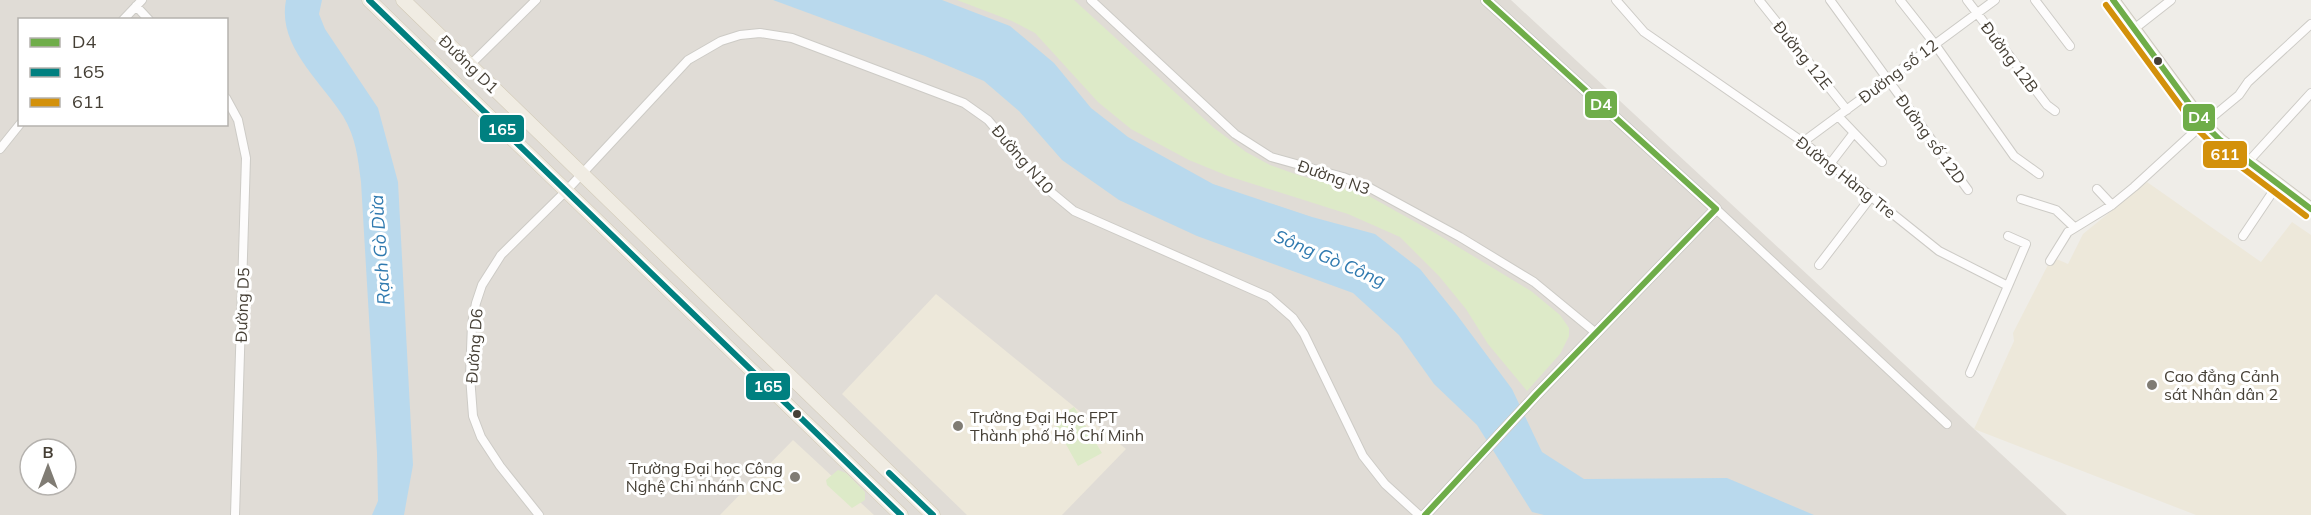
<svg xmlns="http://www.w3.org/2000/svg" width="2311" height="515" font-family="Mulish,sans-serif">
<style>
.industrial{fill:#e0dcd6;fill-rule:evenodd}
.education{fill:#ede8da}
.green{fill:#ddeac8}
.water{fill:#b9d9ed}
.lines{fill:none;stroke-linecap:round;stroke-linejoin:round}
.minor-casing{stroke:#cdcbc6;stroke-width:10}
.tertiary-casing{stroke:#cdcbc6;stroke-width:12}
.secondary-casing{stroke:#cecac0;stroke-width:14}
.primary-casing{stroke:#d1c9b6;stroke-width:15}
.minor{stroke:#fdfcfc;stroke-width:8}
.tertiary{stroke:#fdfcfc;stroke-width:10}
.secondary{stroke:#f6f4ee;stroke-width:12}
.primary{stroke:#f0ece3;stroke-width:14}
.bus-1-casing{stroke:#fff;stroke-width:10}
.bus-2-casing{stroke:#fff;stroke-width:10}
.bus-3-casing{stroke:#fff;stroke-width:10}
.bus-1{stroke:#6fad49;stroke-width:6}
.bus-2{stroke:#008080;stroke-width:6}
.bus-3{stroke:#d3910b;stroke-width:6}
.bus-dot{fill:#453f35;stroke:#fff;stroke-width:2}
.poi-dot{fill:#807c74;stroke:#fff;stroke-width:2}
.labels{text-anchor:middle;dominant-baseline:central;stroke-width:6;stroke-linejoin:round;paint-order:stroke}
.street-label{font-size:16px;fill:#453f35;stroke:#fff}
.poi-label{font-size:16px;fill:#453f35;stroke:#fff;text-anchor:start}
.water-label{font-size:18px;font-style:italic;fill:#307aaf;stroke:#fff}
.line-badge{stroke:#fff;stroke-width:2}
.badge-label{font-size:16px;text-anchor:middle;font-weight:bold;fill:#fff}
</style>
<rect width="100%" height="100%" fill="#efede8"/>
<path class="industrial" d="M0,0H1511L2067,515H0ZM20,20H226V124H20ZM30,449H66V485H30Z"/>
<path class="education" d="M2147,182L2261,262L2292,222L2311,235V515H2196L1974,429L2014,341L2013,333L2052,257L2068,264L2083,234Z
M936,294L1126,449L1062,515H967L842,394Z
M793,440L874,515H720Z"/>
<path class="green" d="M957,0H1074L1214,128L1246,152L1270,165L1298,175L1367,195L1435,233L1531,291L1560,315L1569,328V336L1560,354L1527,391L1488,344L1466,309L1439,276L1400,237L1348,214L1228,176L1189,160L1131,129L1098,102L1035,33L1012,21Z
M1074,407L1102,453L1078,466L1052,419Z
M838,470L846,473L865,492V500L852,508L827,485L826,480Z"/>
<path class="water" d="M286,0H322L319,14L325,29L378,108L398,182L413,465L404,515H372L378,501L377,453L361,182C358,159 356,137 343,116C321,81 277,46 286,0Z
M773,0H942L1010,26L1054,63L1091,108L1128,137L1213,184L1312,217L1375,234L1420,269L1457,315L1512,389L1542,452L1584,479L1727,478L1814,515H1544L1532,512L1477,425L1434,384L1399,335L1353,293L1197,236L1119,200L1062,160L1019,111L984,81L925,56Z"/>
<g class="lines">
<defs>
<path id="minor" d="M1091,0L1235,134L1271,157L1343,177L1370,188L1460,237L1534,282L1596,333
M1616,0L1644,32L1803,142L1939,251L2008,286L1970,373
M1759,0L1847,110
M1830,0L1968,190
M1900,0L1934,43L2014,156L2039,174
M1967,0L2047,105L2055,111
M2035,0L2070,46
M136,6L149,20
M123,20L142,0
M2134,29L2171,0
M470,65L536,0
M226,98L238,120L246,158L235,515
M1838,116L1882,162
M1803,142L1995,0
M0,149L20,124
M2248,162L2311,93
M1830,164L1853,134
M2097,189L2112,205
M2021,199L2056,210L2074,227
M1716,209L1947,424
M2008,236L2026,244L2008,286
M2243,236L2278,184
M2050,261L2068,232L2112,205L2134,187L2193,133L2239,95L2248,82L2311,24
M1819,265L1871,197
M539,515L500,466L481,437L473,416L470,376L472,324L476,303L482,285L501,255L566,191L688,60L721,41L740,35L760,33L792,38L964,103L988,120L1045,187L1074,211L1269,297L1293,318L1304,334L1363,456L1385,484L1419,515"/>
<path id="tertiary" d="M1425,515L1537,394L1716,209L1486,0"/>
<path id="secondary" d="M2113,0L2204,124L2220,140L2311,209"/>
<path id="primary" d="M369,0L901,515
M403,0L933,515"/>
</defs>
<use href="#minor" class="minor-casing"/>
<use href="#tertiary" class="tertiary-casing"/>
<use href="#secondary" class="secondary-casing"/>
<use href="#primary" class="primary-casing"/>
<use href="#minor" class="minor"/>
<use href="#tertiary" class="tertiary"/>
<use href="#secondary" class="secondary"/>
<use href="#primary" class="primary"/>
<defs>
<path id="bus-1" d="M1486,0L1716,209
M2113,0L2204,124L2220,140L2311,209
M1425,515L1537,394L1716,209"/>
<path id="bus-2" d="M369,0L901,515
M889,473L933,515"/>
<path id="bus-3" d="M2106,5L2198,130L2215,147L2306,216"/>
</defs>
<use href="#bus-1" class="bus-1-casing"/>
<use href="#bus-2" class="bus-2-casing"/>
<use href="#bus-3" class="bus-3-casing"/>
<use href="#bus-1" class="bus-1"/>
<use href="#bus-2" class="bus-2"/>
<use href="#bus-3" class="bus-3"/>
</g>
<g class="bus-dot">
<circle cx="2158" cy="61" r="5"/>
<circle cx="797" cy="414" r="5"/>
</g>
<g class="poi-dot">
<circle cx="2152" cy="385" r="6"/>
<circle cx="958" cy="426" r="6"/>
<circle cx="795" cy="477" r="6"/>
</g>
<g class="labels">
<g class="street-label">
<text transform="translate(1803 55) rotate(51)">Đường 12E</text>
<text transform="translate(2010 57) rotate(53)">Đường 12B</text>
<text transform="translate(469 64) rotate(44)">Đường D1</text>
<text transform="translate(1898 71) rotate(-37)">Đường số 12</text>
<text transform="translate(1931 139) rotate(54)">Đường số 12D</text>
<text transform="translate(1023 159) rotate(49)">Đường N10</text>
<text transform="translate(1334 177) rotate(19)">Đường N3</text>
<text transform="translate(1846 177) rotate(38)">Đường Hàng Tre</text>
<text transform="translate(242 305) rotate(-88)">Đường D5</text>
<text transform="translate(474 346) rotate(-86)">Đường D6</text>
</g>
<g class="poi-label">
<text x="2164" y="376">Cao đẳng Cảnh<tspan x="2164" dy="18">sát Nhân dân 2</tspan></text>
<text x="970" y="417">Trường Đại Học FPT<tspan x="970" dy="18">Thành phố Hồ Chí Minh</tspan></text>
<text x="783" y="468" text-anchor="end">Trường Đại học Công<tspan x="783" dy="18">Nghệ Chi nhánh CNC</tspan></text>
</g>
<g class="water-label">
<text transform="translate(380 250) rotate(-94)">Rạch Gò Dừa</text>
<text transform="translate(1330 258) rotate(23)">Sông Gò Công</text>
</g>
</g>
<g class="line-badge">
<rect x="1584" y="90" width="34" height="29" rx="6" fill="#6fad49"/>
<rect x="2182" y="103" width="34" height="29" rx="6" fill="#6fad49"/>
<rect x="479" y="114" width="46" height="29" rx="6" fill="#008080"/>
<rect x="2202" y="140" width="46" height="29" rx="6" fill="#d3910b"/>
<rect x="745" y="372" width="46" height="29" rx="6" fill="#008080"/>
</g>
<g class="badge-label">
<text x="1601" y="110">D4</text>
<text x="2199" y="123">D4</text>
<text x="502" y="135">165</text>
<text x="2225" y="160">611</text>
<text x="768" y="392">165</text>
</g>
<rect x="18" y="18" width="210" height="108" fill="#ffffff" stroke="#b5b2ae" stroke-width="1.5"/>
<rect x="30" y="38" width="30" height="9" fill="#6fad49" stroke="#b5b2ae" stroke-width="1.5"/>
<text x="72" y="48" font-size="18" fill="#453f35">D4</text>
<rect x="30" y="68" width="30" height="9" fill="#008080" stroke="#b5b2ae" stroke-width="1.5"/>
<text x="72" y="78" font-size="18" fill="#453f35">165</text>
<rect x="30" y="98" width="30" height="9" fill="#d3910b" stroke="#b5b2ae" stroke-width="1.5"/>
<text x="72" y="108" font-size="18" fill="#453f35">611</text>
<g transform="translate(48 467)"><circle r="28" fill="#ffffff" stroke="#b5b2ae" stroke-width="1.5"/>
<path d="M0-4.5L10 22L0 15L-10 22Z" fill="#807c74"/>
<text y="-9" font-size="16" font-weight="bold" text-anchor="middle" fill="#453f35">B</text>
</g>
</svg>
